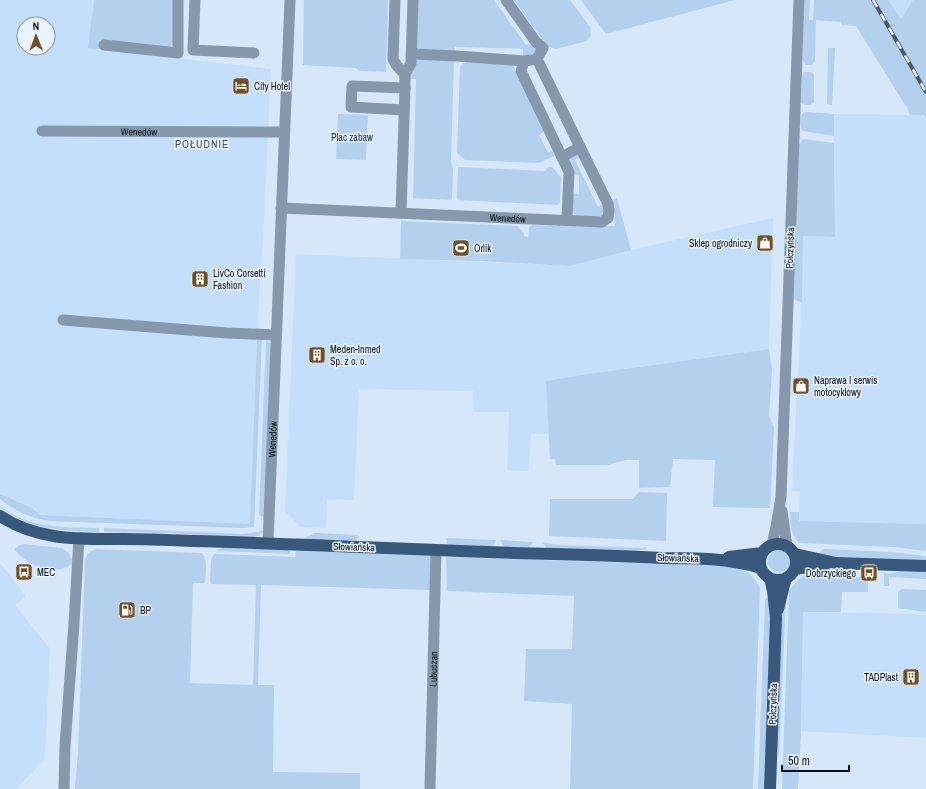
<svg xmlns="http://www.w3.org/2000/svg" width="926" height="789" font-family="'Archivo Narrow',sans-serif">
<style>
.built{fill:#c4dffc;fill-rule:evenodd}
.green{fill:#b4d0ef}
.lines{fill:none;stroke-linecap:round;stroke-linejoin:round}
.minor{stroke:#8698ac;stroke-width:11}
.major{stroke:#38597b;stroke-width:12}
.rail-casing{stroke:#4f5965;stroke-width:4}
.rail{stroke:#eaf3fd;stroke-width:2.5;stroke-dasharray:8;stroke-linecap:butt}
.labels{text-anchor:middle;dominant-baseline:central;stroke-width:3;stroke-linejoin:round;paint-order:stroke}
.poi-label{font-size:10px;fill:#091018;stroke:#eaf3fd;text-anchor:start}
.street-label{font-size:10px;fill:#091018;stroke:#eaf3fd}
.park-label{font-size:10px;fill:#083862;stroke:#eaf3fd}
.neighbourhood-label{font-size:11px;letter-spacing:1px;fill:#3f5164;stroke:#eaf3fd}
</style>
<rect width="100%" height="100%" fill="#d6e7fa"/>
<path class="built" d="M0,0H94L89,48L271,69L264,222L258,317L250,524L40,515L32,508L0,494ZM24,24H48V48H24Z
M888,0H913L901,19Z
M834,114L924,115L926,119V523L920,524L799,521L800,492L792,491L802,292L803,236L835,237Z
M773,218L769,349L581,375L546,381L549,434H531L529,471L507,470L509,412H474L473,391L359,389L354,500L327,499L326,528L301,527L285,511L296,254L570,266L631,250Z
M0,563L26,596L15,605L50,649L45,759L16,789H0Z
M803,612L886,613L926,615V738L801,731Z"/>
<path class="green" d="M94,0H174L173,41L172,45L169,48L165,47L100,40L99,49L88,48Z
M304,0H388L386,72L360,71L355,68L303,65Z
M417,0H494L526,45L533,43L535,46L536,51L533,55L523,57V49L455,47V53L416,52Z
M514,0H570L590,27L591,35L587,41L556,49L547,46Z
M581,0H735L606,34Z
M805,0H810L809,20H813L814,0H888L901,19L913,0H926V119L924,115H910L907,108L856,26L842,25L841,22L816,20L815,61L812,65H806L802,59Z
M828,48H835L832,105L827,104Z
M416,55L454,57L451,162L453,168L452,198L451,200L413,198L416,79H409Z
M466,62L512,64L544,129L543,132L539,135L548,152L553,151L555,153L554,156L539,163L465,160L457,153L460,67L463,63Z
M805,72H812L814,75V102L811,105H805L801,103L802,76Z
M804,112H809L834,114V136L803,131C800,126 798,117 804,112Z
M338,114L368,115L366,160L336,159Z
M804,139L834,143L835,237L803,236L802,302C798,302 796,301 794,298L799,144L802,140Z
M577,153L580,157L575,160L598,207L601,205L604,206L606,208L603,215L599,217L577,216C569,212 572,203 573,195L574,194H579V175L574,174L569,159Z
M458,167L546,171V169L549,167H552L561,177L560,203L557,205L458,200L457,198Z
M617,198L631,250L570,266L479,261L400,259L401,221L517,226L524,233V236L528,237L529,227L532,225L558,226V224L615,226L614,212L611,204L612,200Z
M257,338H262L254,527L244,528L49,521C31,518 14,511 0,499V494L32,508L40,515L250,524Z
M266,339L270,344L271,351L265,517L260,516L259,514Z
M769,349L772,370L769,416L774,427L770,508L713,507L715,460L673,459L670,487L639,488V460H626L608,465H556L555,459H550L546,381L581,375Z
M639,492L667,493L666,541L549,536L550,499H633Z
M0,506C30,529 63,527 99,528V532C61,530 32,531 0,507Z
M790,512H799V521L920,524L926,523V551L894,547L799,543C790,532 791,526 790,512Z
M104,528L243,534L263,531L260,535L253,538L209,537L187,534L166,533L104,532Z
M314,533H318L358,535V538L356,541L296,540V538H305Z
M446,538L496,540L494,545L491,547L450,545L447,543Z
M501,540L533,542L531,545L528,548L505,547L502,544Z
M542,542L558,545L647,548V549L628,552L546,548Z
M23,544L62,548L69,553L71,558H74L73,563C60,575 36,569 23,558C20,556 17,552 14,549L20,545Z
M224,547L290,549V554L216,551Z
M96,549L202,553C208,561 206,571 205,581V583H193L190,683L253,685L256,585L211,584L210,581L211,560L214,554L295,557L296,549L432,556L430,590L261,585L258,685H274L273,772L360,773V789H75L78,753L85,560L88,553Z
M823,549L893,552L926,556V561L816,557Z
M768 561a11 11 0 1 1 22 0a11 11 0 1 1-22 0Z
M446,557L741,566V570C751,572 755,580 760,588L753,789H570L572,704L524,701L526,649H572L574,596L447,591Z
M906,570L926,571V579L889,577V586H884V573L889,574Z
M804,575H808L866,577L868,578V592H842L841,612H803L801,731L798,789H782L789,591L798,580Z
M902,589L926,590V612L898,608V592Z
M766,598H771L765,789H758L765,600Z
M786,598L779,760L777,743L783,601Z"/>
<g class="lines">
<g class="minor">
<path d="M195,0L193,50L254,53"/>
<path d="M395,0L393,59L397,66L405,74"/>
<path d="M104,45L178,53V0"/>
<path d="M412,54L457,56L524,61L531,60"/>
<path d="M524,61L521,71L569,172L567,220"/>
<path d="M404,110L351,107L352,86L405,88"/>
<path id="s1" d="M42,131L284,132"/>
<path d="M562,157L580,147"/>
<path id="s2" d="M281,208L602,222L608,218L609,210L608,204L537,59L543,48L536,42L506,0"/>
<path d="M401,213L405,88V74L411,63L413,0"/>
<path d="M63,320L227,333L276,335"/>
<path d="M782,511L787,546"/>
<path id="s3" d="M268,543L290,0"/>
<path d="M772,545L776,527L781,497L799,0"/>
<path d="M64,789L65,746L74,623L79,538"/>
<path id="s4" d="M430,789L436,550"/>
</g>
<path class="major" d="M0,516C38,541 79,539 123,539C146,539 169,540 192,541C313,544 433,551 554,554C590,555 626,556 662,558C695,558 729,558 761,568
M760 562a18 18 0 1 1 36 0a18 18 0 1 1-36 0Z
M795,554L836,563L926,566
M729,557L762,553
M795,569L826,564
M778,609L784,585L786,578
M770,789L776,618L773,591L770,578"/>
<defs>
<path id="rail" d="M873,0L926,92"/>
</defs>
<use href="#rail" class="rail-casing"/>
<use href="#rail" class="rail"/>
</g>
<defs>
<symbol id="hotel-square" viewBox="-11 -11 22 22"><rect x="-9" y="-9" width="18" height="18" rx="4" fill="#715027" stroke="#eaf3fd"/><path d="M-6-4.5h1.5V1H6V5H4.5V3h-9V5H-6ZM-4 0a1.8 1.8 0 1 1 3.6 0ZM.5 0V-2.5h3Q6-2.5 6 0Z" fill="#fff"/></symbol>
<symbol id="shop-square" viewBox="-11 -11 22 22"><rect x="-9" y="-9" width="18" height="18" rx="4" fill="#715027" stroke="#eaf3fd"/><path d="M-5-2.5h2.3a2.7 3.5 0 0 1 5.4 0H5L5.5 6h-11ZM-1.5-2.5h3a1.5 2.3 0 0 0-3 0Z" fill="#fff"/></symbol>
<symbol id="stadium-square" viewBox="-11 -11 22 22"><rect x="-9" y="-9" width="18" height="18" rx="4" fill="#715027" stroke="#eaf3fd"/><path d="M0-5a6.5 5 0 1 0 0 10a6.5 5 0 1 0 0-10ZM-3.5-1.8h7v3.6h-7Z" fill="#fff"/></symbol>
<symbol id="building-square" viewBox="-11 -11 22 22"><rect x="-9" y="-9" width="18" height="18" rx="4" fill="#715027" stroke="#eaf3fd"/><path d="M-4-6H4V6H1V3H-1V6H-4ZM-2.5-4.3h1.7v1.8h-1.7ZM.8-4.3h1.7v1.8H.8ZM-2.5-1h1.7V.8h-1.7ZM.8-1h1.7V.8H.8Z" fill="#fff"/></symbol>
<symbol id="bus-square" viewBox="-11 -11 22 22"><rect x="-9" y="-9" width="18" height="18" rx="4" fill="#715027" stroke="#eaf3fd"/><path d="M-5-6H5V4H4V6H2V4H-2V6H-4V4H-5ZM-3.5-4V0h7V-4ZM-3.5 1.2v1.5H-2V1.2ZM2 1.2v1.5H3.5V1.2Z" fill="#fff"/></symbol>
<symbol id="fuel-square" viewBox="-11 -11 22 22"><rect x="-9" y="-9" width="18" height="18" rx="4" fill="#715027" stroke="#eaf3fd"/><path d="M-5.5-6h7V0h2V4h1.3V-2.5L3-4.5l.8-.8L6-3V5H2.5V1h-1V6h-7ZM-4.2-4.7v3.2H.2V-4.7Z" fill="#fff"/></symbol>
</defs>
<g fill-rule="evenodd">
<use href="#hotel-square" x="231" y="76" width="20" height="20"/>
<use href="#shop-square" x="755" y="233" width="20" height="20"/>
<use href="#stadium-square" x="451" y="238" width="20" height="20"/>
<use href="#building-square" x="190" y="269" width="20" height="20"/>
<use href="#building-square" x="307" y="345" width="20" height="20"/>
<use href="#shop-square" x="791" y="376" width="20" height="20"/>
<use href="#bus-square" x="14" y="562" width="20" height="20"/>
<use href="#bus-square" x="859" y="563" width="20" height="20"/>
<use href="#fuel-square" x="117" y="600" width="20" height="20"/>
<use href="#building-square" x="901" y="667" width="20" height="20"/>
</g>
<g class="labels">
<g class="poi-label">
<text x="254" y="86">City Hotel</text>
<text x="752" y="243" text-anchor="end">Sklep ogrodniczy</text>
<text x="474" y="248">Orlik</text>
<text x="213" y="273">LivCo Corsetti<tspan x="213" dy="12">Fashion</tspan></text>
<text x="330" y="349">Meden-Inmed<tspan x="330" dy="12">Sp. z o. o.</tspan></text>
<text x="814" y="380">Naprawa I serwis<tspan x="814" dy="12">motocyklowy</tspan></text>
<text x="37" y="572">MEC</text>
<text x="856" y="573" text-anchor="end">Dobrzyckiego</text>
<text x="140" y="610">BP</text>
<text x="898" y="677" text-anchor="end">TADPlast</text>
</g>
<g class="street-label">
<text stroke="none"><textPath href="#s1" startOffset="97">Wenedów</textPath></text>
<text stroke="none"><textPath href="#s2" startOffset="227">Wenedów</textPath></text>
<text transform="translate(790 248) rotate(-88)">Połczyńska</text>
<text stroke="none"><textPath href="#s3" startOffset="104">Wenedów</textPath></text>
<text transform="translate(354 547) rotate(2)">Słowiańska</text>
<text transform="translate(678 558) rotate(2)">Słowiańska</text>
<text stroke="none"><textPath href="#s4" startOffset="120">Lubuszan</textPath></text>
<text transform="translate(773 704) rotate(-88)">Połczyńska</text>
</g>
<g class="park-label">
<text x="352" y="137">Plac zabaw</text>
</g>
<g class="neighbourhood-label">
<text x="202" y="144">POŁUDNIE</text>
</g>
</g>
<g transform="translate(36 36) rotate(359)"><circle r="19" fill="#eaf3fd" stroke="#9098a1"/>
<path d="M0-3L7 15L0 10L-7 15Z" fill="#715027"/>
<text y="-6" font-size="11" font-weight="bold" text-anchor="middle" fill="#091018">N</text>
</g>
<path d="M782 765v6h67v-6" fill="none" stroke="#091018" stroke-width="2"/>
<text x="788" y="765" font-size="12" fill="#091018" stroke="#eaf3fd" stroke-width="3" paint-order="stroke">50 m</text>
</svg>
